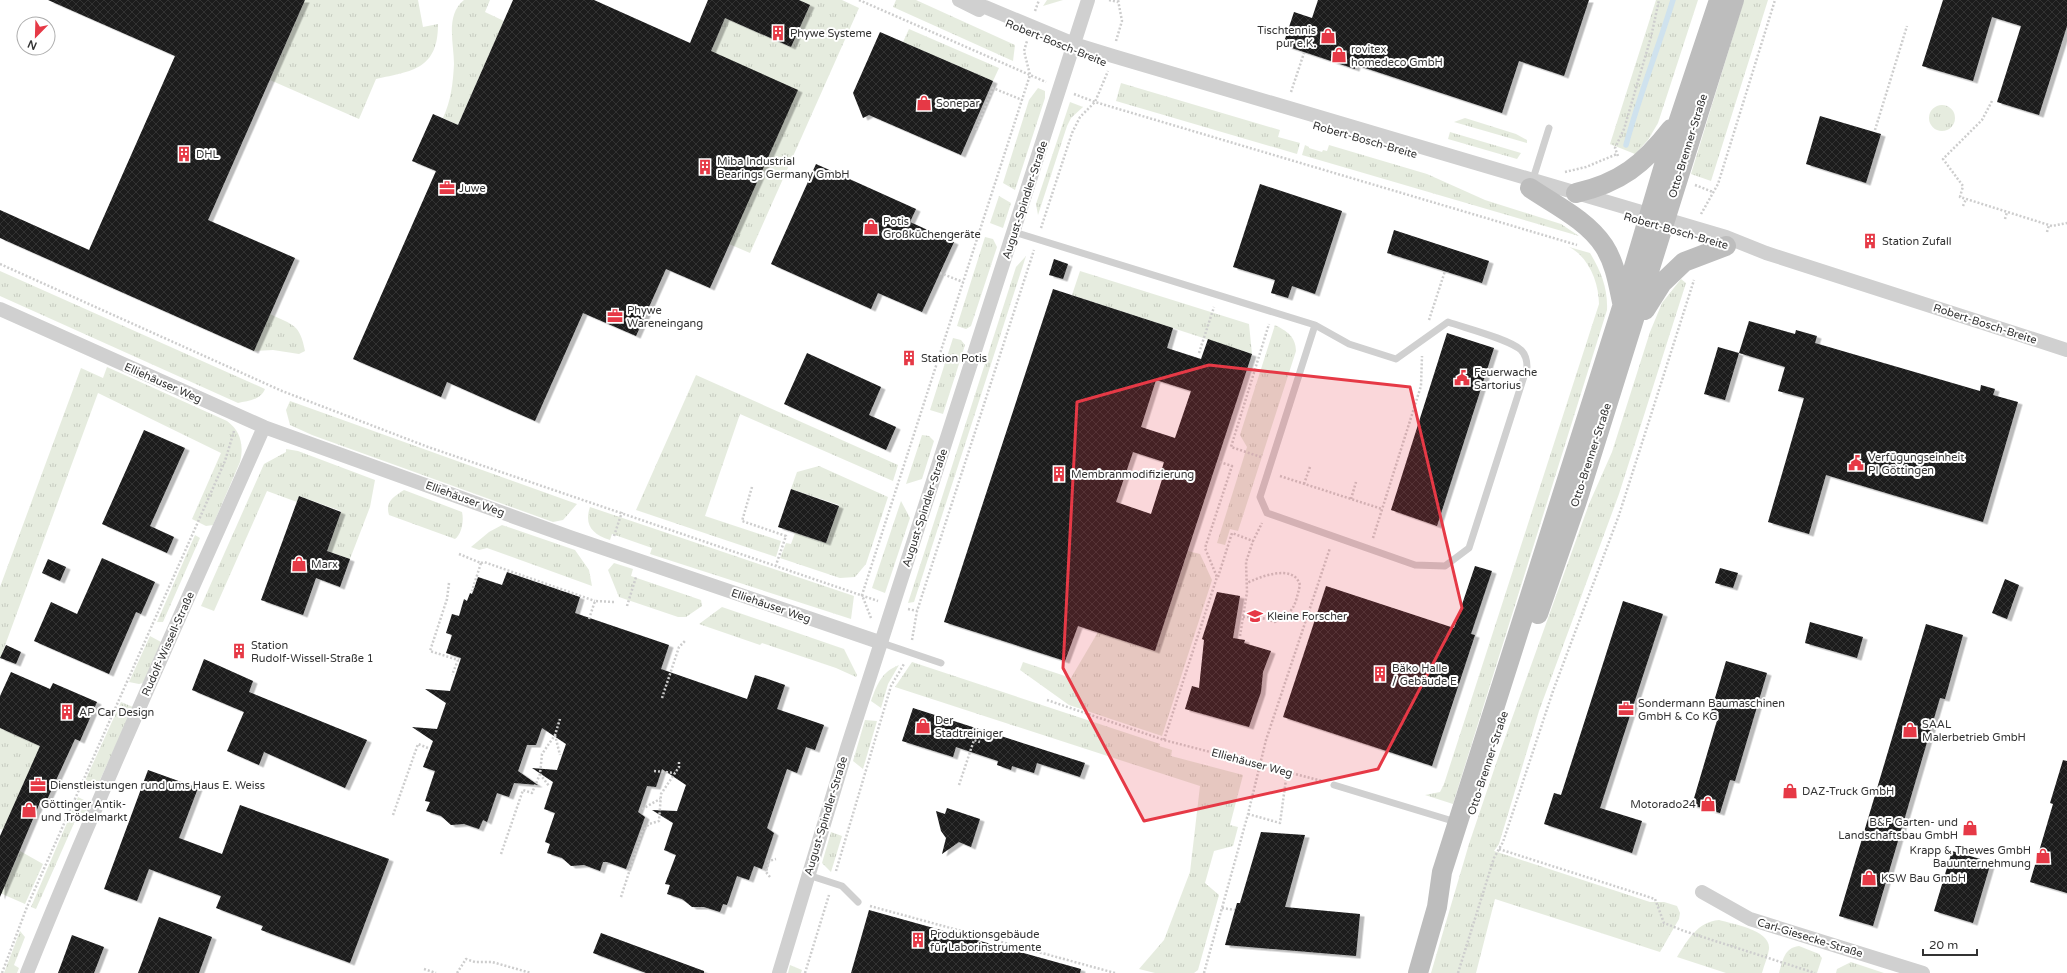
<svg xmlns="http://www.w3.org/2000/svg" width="2067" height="973" font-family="'Varela Round',sans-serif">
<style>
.grass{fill:url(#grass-tufts)}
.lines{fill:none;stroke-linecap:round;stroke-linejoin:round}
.stream{stroke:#cfe2ee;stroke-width:5.5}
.building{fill:url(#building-cross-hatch);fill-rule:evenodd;filter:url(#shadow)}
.path{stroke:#cdcdcd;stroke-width:2.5;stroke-dasharray:2 2;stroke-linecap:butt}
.service{stroke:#d0d0d0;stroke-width:7}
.minor{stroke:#d0d0d0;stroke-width:14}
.secondary{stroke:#bdbdbd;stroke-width:20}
.marked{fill:#e63946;fill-opacity:0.2;stroke:#e63946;stroke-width:3;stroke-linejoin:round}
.labels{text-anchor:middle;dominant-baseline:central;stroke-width:4;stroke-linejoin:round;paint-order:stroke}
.poi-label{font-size:11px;fill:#333;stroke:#fff;text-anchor:start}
.street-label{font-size:11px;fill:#333;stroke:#fff}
</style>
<defs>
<pattern id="grass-tufts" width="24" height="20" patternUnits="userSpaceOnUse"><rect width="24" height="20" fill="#e6ecdf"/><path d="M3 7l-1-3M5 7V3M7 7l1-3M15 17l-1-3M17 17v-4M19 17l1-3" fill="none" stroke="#c6cbc0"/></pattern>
<pattern id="building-cross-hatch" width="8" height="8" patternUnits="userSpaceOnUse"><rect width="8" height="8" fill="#1a1a1a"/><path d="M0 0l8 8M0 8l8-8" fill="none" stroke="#333"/></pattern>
<filter id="shadow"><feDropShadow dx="4.5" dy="2.5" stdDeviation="0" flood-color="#0004"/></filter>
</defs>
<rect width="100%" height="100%" fill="#fff"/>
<path class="grass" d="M305,0H418L423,27L438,24C438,69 413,71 376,79L359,119L270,80Z
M464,0H490L485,12L504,21L458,125L443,118C451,101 453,83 454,64C454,44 445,15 464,0Z
M799,0H842L859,8L750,253L729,244L711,51L725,18L791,47L810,5Z
M896,0H916L1015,45L1013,61L893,7Z
M1047,0H1063L1043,6Z
M1656,0H1698L1658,123L1648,140L1635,154L1610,144Z
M1744,0H1768L1711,181L1691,174Z
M909,29L999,68L993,81L903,42Z
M1121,83L1280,130L1278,137L1300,143L1297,154L1116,101Z
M1038,88L1045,91V98L1015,190L1003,183L1029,100Z
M1070,102L1083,107L1071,118L1067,126L1038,215L1036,204Z
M1929 118a13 13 0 1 1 26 0a13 13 0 1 1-26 0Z
M1465,118L1516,134L1527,140V143L1454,122Z
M1450,132L1521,153L1517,159L1448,139Z
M1305,145L1309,147V148L1322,152L1323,150L1327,151L1329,145L1427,174L1485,200L1561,224L1579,236L1302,155Z
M999,196L1011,203L1003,228L990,223Z
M985,237L993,239L997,247L971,326L966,329L957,326Z
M1569,247L1590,253C1601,271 1608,289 1607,310L1453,804L1425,795L1440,792L1444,784L1599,304C1599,283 1589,257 1569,247Z
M1026,256L914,602L908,603L1016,267Z
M0,271L265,389C261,400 247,401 238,403L0,296Z
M1080,271L1249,324L1252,354L1072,295Z
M1681,279L1686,283L1619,494L1539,711L1499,844L1494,851L1650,902H1664L1677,906L1680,913L1679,919L1660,952L1495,899L1476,973H1431L1469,844L1501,749L1589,504L1612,452L1650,332L1662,303Z
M270,314C293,325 300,324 305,351L299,354L273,350L254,351Z
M1275,325C1287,331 1296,337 1296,351L1238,531L1230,529L1225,545L1217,543L1247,447L1240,435Z
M953,338L961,340L965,345L943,414L930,410Z
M107,367L227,421C241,431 244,446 240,462L213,525L206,526L192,519L221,453L98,393L0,659V587L81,368L103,378Z
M696,375L898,465L893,481L740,414L705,516L781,541L776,557L636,510Z
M290,401L577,504L563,520L553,522L312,435L290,425L286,410Z
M922,435L929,436L934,441L922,479L906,484Z
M286,449L298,451L375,480L370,507L350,559L327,551L341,511L299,496L297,502L267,491L214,611L201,606L264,464L286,452Z
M819,466L888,497L866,564L855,577L840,578L780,558L786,543L791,544L795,533L826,543L839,505L791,489L797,472Z
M404,490L462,512C464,520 462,534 455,539L389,515C385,502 393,497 404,490Z
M901,501L910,518L885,593L872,588Z
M590,507L854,596L851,619L650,554L652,548L612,534L610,540C592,534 584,525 590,507Z
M502,525L575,550L589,570L592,586L487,548L479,550L471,547L489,532Z
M195,535L200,538L163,622H157Z
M1188,551L1200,554L1212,580L1162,736L1069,705L1020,670L1023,662L1071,678L1098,632L1155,651Z
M614,563L633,569L631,576L701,600L702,606L686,617H678L619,597L608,570Z
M722,607L844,649L857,675L856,677L836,668L762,643L760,645L699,624Z
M150,636L161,642L143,683L139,684L129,682Z
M912,662L1160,744L1159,746L1172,750L1171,756L1243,775L1230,825L1238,827L1233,846L1214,851L1205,883L1219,895L1198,970L1194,973H1155L1139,969L1164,940L1190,872L1200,786L895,687Z
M899,665L888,684L881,708L871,701C877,685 881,672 899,665Z
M121,702L133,707L96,789L84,783Z
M865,720L877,721L863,769L853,761Z
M0,728L41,746L3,830L0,829Z
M78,797L90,803L85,814L79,812L36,909L31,907Z
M831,832L842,836L831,872L822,863Z
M20,851L43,864L25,904L0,893V872L9,876Z
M1719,920C1733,924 1771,930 1769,949C1768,957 1764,965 1762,973H1726L1677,957C1688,940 1697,922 1719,920Z
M20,931L25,937L14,965L19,968L17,973H4Z
M1799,946L1819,954L1822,958L1817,973H1779C1783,960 1784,948 1799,946Z
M1851,962L1884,973H1836L1837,969Z
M790,965L802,970L801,973H788Z"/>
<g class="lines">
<path class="stream" d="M1626,145C1639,96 1658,49 1673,0"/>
</g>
<path class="building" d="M48,0H305L208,220L295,258L254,351L0,238V210L89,250L175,56Z
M513,0H594L690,43L708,0H799L810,5L791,47L725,18L711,51L798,90L710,288L666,269L636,336L583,313L535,421L447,382L441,397L353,359L436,171L412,161L433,114L458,125Z
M1318,0H1589L1564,76L1519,61L1502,113L1356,65L1355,69L1283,45L1294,12L1312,18Z
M1943,0H2067V26L2039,115L1997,102L2021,26L1992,17L1973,81L1922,66Z
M880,32L993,81L961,155L869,115L863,118L853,93Z
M1820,116L1881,134L1866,183L1806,164Z
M816,164L916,209L910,222L954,242L922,312L878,293L871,309L771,264Z
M1260,184L1342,211L1315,294L1292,286L1288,298L1278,295L1271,293L1275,280L1233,267Z
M1394,230L1489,261L1482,283L1387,253Z
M1054,259L1068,264L1063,279L1049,275Z
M1053,289L1173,328L1167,348L1201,359L1208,339L1252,354L1155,651L1078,626L1065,661L944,622ZM1156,380L1191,391L1175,438L1141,427ZM1133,452L1164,462L1161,472L1164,473L1151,514L1116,502Z
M1749,321L1795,334L1796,330L1817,336L1815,343L1980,391L1981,385L1995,389L1993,395L2018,402L1983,522L1826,475L1809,534L1768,522L1804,398L1778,391L1785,367L1739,353Z
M1447,333L1494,348L1437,526L1391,510Z
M1718,347L1739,353L1725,400L1704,394Z
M807,353L881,387L869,415L896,427L886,450L784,404Z
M144,430L185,448L150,526L174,537L167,553L102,524Z
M791,489L839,506L826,543L778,527Z
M299,496L341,512L327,551L350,559L340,587L316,578L303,615L261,600Z
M102,558L155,582L141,614L136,612L109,674L34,641L51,602L77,614Z
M48,559L66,567L60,581L42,573Z
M1475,566L1492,571L1471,634L1475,635L1432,766L1283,717L1326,586L1454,628Z
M1720,568L1738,573L1733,588L1715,583Z
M507,572L580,597L575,613L669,645L661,669L747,699L755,675L765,678L785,685L777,709L824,725L815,750L806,747L797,773L787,769L767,828L774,833L762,869L754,866L749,880L737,876L727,905L723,904L720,912L704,907H692L682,899L667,894L670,885L665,884L676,855L664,850L673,823L652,810L677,811L686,785L662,769L656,787L647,786L638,812L645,817L626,869L607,862H603L600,871L584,865L571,866L562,858L547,853L550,844L545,842L555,813L544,809L553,782L532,768L557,770L566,744L542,728L536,745H527L518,771L538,785L514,783L509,797L497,793L487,822L483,820L479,829L464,824L451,825L441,816L426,811L430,802L425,801L435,771L423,767L433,741L412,727L437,729L446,703L425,689L450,691L461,658L446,653L452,635L446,633L452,614L459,616L464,599L467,601L470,593L472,594L478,577L502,585Z
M2005,579L2019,585L2007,619L1992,613Z
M1217,592L1240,596L1233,638L1245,640L1244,643L1271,651L1263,672L1261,692L1249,727L1185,709L1192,686L1199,688L1204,640L1202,639Z
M1623,601L1663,614L1600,808L1642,821L1632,853L1544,824L1554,793L1561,795Z
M1810,622L1863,637L1857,658L1805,643Z
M1926,624L1963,635L1945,699L1940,698L1873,926L1839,916Z
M6,645L21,652L16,664L0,658Z
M204,659L253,681L249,692L367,740L345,788L264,752L259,765L227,751L244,712L192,690Z
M1726,661L1767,673L1735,781L1730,780L1720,813L1692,805L1718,717L1710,715Z
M11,672L50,689L53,683L97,702L80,741L75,739L46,802L41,800L0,897V836L40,746L0,728V696Z
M913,708L1085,763L1080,777L1037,763L1034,773L1012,766L1011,770L997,765L998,761L956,747L953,757L902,741Z
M2063,760L2067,761V893L2030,882L2053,804L2050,803Z
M148,770L198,788L179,838L222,854L240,805L389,859L350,963L261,930L263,926L216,908L221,896L149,869L137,901L104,889Z
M947,808L980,819L971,847L959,842L942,854L946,838L941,831L936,811L945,814Z
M1261,832L1305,835L1285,907L1360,914L1356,956L1225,945L1237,903H1240Z
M1952,851L1991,862L1973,923L1934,911Z
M869,910L1081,969L1080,973H851Z
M159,917L212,937L199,973H138Z
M601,933L704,971V973H646L593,953Z
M72,935L104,947L94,973H58Z"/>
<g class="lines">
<path class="path" d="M859,0L1046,82
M1109,0L1118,2
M1035,11L1039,0
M1116,41L1122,21L1118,0
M1291,92L1304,53
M1074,94L1095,102L1577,245
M1992,101L1982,120L1943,159L1963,186L1960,197L2052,226L2067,223
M976,130L993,88L1022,100
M1875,130L1907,26
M1618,156L1615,148L1624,129L1651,37L1659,0
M1565,172L1586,167L1617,154
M1695,185L1713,192
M1963,206L1966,199
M1701,214L1718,184L1775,0
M2005,219L2007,212
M1041,228L1072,133L1080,117L1095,102L1108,71
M2047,232L2049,225
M0,264L282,391L350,417L428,447L878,601
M940,273L963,282
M1429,320L1445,271
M1199,353L1214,307
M1261,457L1231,447L1269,324
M1280,476L1382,509
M1304,484L1310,467
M752,487L742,521L786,536L776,565
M1351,499L1356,482
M614,536L622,512
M1373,538L1421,386L1422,356
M459,554L481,563L472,591
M481,563L484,562L595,601
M1218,577L1232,533L1253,541L1262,523
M449,583L447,599L430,651L458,660L452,675
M627,606L636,577
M908,609L917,611
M1243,617H1259L1275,622C1295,612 1295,605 1300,585C1294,563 1259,577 1247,583
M871,618L862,595L1030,75L1024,51L1027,41
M589,619L595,601L614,602
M1240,636L1247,592L1246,562L1253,541
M912,640L917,611L1034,250
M662,698L679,647L685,641
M1047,700L1164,740L1322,781
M555,735L560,755
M1164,740L1217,577L1205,548L1232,466L1220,462
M654,771L675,773
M540,774L549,786
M959,785L974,740L980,742
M642,809L660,799
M1248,814L1280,823L1287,772
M393,815L418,744L428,748
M1499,849L1655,899L1664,923L1684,931L1815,973
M501,854L523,790L532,793L540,774L542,754L555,735L560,719
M836,871L891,686L904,664
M770,877L766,872L769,861L776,859
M621,897L642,832L649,824L659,821L661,794L679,767V760
M870,906L1115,973
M1222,908L1235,910
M424,969L436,973
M2,973L27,907L225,461L234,431
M457,973L466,959L475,962H492L531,973
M805,973L829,895
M1204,973L1248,814L1266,740L1330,548
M1458,973L1494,858L1503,842L1553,691L1619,515L1694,280"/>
<path class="service" d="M1532,182L1549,128
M1014,232L1315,325L1349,344L1396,359L1448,322C1465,328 1509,339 1521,350C1526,355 1527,361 1527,367L1469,548L1445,566L1415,565L1267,513L1260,497L1315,325
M882,643L941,663
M1334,785L1456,822
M808,875L842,886L858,902"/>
<path class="minor" d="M959,0L979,10
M972,6L985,7L1074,44L1113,56L1726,237L1766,253L2067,350
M0,309L264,427L570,537L882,643
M1702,892L1750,919L1923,973
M27,973C101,789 184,608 264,427
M779,973L847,748L1088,0"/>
<path class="secondary" d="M1530,188C1555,205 1587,220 1604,246C1615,263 1618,283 1622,302
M1576,193C1620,183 1644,164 1671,129
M1645,310L1662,283L1684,262L1726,246
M1538,614L1577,501L1734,0
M1418,973L1437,907L1442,872L1623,304L1665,162L1719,0"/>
</g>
<path class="marked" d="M1209,365L1410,387L1462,608L1378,769L1144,821L1063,668L1077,402Z"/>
<defs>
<symbol id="building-bare" viewBox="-9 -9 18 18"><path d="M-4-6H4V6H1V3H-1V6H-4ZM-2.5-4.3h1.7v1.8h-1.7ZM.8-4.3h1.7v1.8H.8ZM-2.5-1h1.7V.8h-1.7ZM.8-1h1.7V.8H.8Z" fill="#e63946" stroke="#fff" stroke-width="2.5" paint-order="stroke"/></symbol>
<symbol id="shop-bare" viewBox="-9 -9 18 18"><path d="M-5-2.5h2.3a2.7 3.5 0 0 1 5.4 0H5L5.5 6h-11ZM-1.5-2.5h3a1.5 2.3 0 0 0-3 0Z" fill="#e63946" stroke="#fff" stroke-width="2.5" paint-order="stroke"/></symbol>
<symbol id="office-bare" viewBox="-9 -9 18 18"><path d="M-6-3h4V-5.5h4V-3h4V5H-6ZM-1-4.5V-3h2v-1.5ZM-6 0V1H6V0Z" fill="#e63946" stroke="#fff" stroke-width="2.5" paint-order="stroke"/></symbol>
<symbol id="civic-bare" viewBox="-9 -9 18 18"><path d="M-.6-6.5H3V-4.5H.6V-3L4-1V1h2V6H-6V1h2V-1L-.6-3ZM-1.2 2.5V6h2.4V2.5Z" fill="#e63946" stroke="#fff" stroke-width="2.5" paint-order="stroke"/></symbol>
<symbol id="school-bare" viewBox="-9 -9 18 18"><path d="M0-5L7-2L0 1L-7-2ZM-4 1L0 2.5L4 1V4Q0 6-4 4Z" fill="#e63946" stroke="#fff" stroke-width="2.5" paint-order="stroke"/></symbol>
</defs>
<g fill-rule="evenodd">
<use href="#building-bare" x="767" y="22" width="22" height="22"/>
<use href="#shop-bare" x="1317" y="25" width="22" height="22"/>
<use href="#shop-bare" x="1328" y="44" width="22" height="22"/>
<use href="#shop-bare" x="913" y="92" width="22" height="22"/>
<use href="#building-bare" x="173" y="143" width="22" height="22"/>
<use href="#building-bare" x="694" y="156" width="22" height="22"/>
<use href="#office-bare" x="436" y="177" width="22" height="22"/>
<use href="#shop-bare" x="860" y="216" width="22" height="22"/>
<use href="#building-bare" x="1859" y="230" width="22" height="22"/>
<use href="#office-bare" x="604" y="305" width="22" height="22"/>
<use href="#building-bare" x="898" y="347" width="22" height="22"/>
<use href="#civic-bare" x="1451" y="367" width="22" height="22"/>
<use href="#civic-bare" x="1845" y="452" width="22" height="22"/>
<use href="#building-bare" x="1048" y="463" width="22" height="22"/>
<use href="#shop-bare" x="288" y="553" width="22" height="22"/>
<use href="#school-bare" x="1244" y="605" width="22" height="22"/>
<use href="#building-bare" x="228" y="640" width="22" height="22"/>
<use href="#building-bare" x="1369" y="663" width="22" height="22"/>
<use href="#office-bare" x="1615" y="698" width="22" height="22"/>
<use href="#building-bare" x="56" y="701" width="22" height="22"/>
<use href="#shop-bare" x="912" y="715" width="22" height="22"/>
<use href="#shop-bare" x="1899" y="719" width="22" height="22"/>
<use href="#office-bare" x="27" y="774" width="22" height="22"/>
<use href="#shop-bare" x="1779" y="780" width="22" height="22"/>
<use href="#shop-bare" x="1697" y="793" width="22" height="22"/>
<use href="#shop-bare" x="18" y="799" width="22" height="22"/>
<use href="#shop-bare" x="1959" y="817" width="22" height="22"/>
<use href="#shop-bare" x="2032" y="845" width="22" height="22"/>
<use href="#shop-bare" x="1858" y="867" width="22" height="22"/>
<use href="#building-bare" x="907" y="929" width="22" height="22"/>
</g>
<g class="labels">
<g class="poi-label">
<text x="1316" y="30" text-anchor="end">Tischtennis<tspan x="1316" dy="13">pur e.K.</tspan></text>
<text x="790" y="33">Phywe Systeme</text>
<text x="1351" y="49">rovitex<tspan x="1351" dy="13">homedeco GmbH</tspan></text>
<text x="936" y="103">Sonepar</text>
<text x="196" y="154">DHL</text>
<text x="717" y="161">Miba Industrial<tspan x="717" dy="13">Bearings Germany GmbH</tspan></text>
<text x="459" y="188">Juwe</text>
<text x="883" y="221">Potis<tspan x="883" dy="13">Großküchengeräte</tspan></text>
<text x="1882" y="241">Station Zufall</text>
<text x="627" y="310">Phywe<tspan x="627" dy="13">Wareneingang</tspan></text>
<text x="921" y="358">Station Potis</text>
<text x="1474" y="372">Feuerwache<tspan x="1474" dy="13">Sartorius</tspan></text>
<text x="1868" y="457">Verfügungseinheit<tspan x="1868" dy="13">PI Göttingen</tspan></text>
<text x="1071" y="474">Membranmodifizierung</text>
<text x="311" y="564">Marx</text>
<text x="1267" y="616">Kleine Forscher</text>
<text x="251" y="645">Station<tspan x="251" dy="13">Rudolf-Wissell-Straße 1</tspan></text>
<text x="1392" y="668">Bäko Halle<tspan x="1392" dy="13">/ Gebäude E</tspan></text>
<text x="1638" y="703">Sondermann Baumaschinen<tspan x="1638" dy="13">GmbH &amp; Co KG</tspan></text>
<text x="79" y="712">AP Car Design</text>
<text x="935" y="720">Der<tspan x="935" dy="13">Stadtreiniger</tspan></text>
<text x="1922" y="724">SAAL<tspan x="1922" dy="13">Malerbetrieb GmbH</tspan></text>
<text x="50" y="785">Dienstleistungen rund ums Haus E. Weiss</text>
<text x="1802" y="791">DAZ-Truck GmbH</text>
<text x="41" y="804">Göttinger Antik-<tspan x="41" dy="13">und Trödelmarkt</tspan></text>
<text x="1696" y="804" text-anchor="end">Motorado24</text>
<text x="1958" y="822" text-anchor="end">B&amp;F Garten- und<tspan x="1958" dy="13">Landschaftsbau GmbH</tspan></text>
<text x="2031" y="850" text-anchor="end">Krapp &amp; Thewes GmbH<tspan x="2031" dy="13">Bauunternehmung</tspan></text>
<text x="1881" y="878">KSW Bau GmbH</text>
<text x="930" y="934">Produktionsgebäude<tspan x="930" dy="13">für Laborinstrumente</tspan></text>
</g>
<g class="street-label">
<text transform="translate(1056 43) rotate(22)">Robert-Bosch-Breite</text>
<text transform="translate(1365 140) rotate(16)">Robert-Bosch-Breite</text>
<text transform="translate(1688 146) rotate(-73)">Otto-Brenner-Straße</text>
<text transform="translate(1025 200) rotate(-72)">August-Spindler-Straße</text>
<text transform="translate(1676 231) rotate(16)">Robert-Bosch-Breite</text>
<text transform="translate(1985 324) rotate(18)">Robert-Bosch-Breite</text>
<text transform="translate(163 383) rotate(24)">Elliehäuser Weg</text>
<text transform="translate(1591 455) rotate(-72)">Otto-Brenner-Straße</text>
<text transform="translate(465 499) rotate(20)">Elliehäuser Weg</text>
<text transform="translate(925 508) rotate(-72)">August-Spindler-Straße</text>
<text transform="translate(771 606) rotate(19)">Elliehäuser Weg</text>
<text transform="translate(168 644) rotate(-66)">Rudolf-Wissell-Straße</text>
<text transform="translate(1252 763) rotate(15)">Elliehäuser Weg</text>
<text transform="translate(1488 763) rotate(-72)">Otto-Brenner-Straße</text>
<text transform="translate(826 816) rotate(-73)">August-Spindler-Straße</text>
<text transform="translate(1810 938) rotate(17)">Carl-Giesecke-Straße</text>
</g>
</g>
<g transform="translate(36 36) rotate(203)"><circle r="19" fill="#ffffff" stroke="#adadad"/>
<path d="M0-3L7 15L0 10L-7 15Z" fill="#e63946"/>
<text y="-6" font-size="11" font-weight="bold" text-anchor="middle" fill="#333333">N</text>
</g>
<path d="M1923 949v6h54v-6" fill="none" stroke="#333333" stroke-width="2"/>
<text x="1929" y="949" font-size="12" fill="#333333" stroke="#ffffff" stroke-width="3" paint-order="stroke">20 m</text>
</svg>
